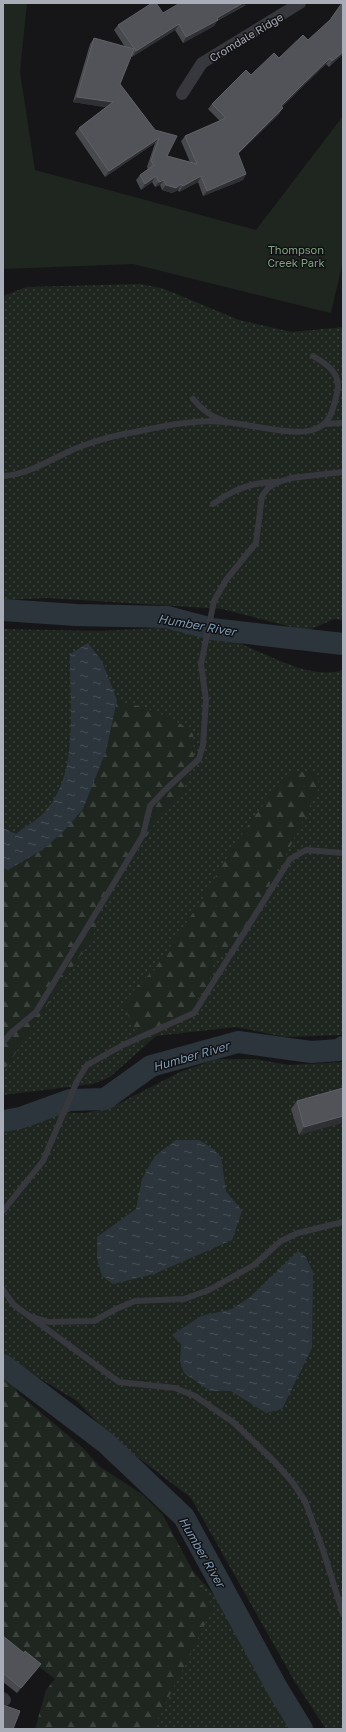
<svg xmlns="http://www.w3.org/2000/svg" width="346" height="1732" font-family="'Golos Text',sans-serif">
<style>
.grass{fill:url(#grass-dots)}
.forest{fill:url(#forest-firs)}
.park{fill:#1e261f}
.water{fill:url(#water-ripples)}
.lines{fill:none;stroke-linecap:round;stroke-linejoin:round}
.river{stroke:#2c353c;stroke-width:22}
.service{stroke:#37383d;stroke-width:6}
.minor{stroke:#37383d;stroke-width:12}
.wall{fill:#47494d}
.shaded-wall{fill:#2f3033}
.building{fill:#525359;stroke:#5f6168}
.labels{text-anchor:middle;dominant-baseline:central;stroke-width:3;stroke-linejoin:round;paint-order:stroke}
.street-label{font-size:11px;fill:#a8adb8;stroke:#111113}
.park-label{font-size:11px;fill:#7fa381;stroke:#111113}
.water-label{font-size:12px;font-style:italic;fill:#7f9bb3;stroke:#111113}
</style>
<defs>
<pattern id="grass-dots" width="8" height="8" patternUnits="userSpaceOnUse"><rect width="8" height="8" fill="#1e261f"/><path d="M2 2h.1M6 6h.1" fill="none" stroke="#3c433d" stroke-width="1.8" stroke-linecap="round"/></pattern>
<pattern id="forest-firs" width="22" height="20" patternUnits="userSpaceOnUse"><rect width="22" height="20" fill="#1e261f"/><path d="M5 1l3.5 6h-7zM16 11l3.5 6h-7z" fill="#3c433d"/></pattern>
<pattern id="water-ripples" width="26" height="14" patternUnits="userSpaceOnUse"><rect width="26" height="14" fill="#2c353c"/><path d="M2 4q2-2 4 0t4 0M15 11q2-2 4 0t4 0" fill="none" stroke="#485056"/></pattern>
</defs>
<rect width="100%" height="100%" fill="#161618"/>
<path class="grass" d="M140,284L162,288L239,320L292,332L343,327V620L334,619L307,631L222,609L48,598L3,600V296L26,287Z
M176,627C196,632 217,635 236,642C266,653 311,681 343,670V1035L285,1037L236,1027L156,1036L110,1077L93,1084L3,1095V629L100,631Z
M216,1059H254L289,1065L343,1062V1729H326L295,1682L191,1498L111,1437L77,1401L3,1356V1119L46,1112L84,1113L110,1108L180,1072Z
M131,1488L162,1514L192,1570L226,1609L296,1729H148Z"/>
<path class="forest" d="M117,700C143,708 173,714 193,734L194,764L182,792L162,812L103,905L93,936L3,1072V868L9,870L42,850L63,832L106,751Z
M314,771L320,786L284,859L251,917L238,938L215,958L210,980L191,1009L143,1046L123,1005L138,985L154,970L199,904L237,841L282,779L289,773Z
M3,1375L8,1379L20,1395L83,1448L99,1466L143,1495L162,1514L213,1608L153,1729H35L46,1690L55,1679L3,1639Z"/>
<path class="park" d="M3,3H27L20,72L35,170L256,230L343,116V261L331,313L133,264L3,269Z"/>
<path class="water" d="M88,643L102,661L117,700L106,751L83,809L63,832L42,850L8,870L3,868V828L16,834C25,826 40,819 47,809C80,770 69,701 70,654Z
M176,1140H199L212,1148L221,1157L226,1191L242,1211L232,1240L154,1274L113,1284L102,1276L97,1258V1237L136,1209L142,1179L155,1156Z
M298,1251L305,1256L313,1272L312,1348L282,1409L266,1413L231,1391H210L184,1373L180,1361L181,1344L172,1335L201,1316L232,1309L250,1297Z"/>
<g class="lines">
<path class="river" d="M3,610L76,615L167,617L212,629L343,644
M3,1121L20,1118L70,1100L105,1099L151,1066L238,1042L311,1052L339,1050L343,1047
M3,1365L106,1443L184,1517L277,1688L302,1729"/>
<path class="service" d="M193,399C201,409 210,416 222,420
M324,424L343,423
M3,476C32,474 55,456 82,446C98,440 117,435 135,432C164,426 195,419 225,422C248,424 292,436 312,430C331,425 333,409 337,393C342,374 327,364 313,356
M213,504C232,490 255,481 279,482
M3,1042L12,1032L36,1012L143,835L150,806L166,789L199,759L203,745L206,700L201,664L214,601L226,580L256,543L262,496L268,488L276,483L291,478L343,472
M3,1211L43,1161L77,1081L87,1065L123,1045L194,1013L290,859L306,850L343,853
M3,1290L14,1305L29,1316L49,1322L94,1321L116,1309L135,1301L184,1299L209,1290L254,1265L281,1241L298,1233L343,1222
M29,1316L119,1382L175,1388L195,1396L233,1422L274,1461L293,1483L305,1501L323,1550L343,1614"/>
<path class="minor" d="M182,94L202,63L300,3
M3,1698L5,1700"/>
</g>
<path class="wall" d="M343,3V54L329,67L326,64L299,90L282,107L279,114L238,154L246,174L243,180L203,196L198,182L179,192L178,190L172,193L162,190L160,185L155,187L152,182L141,190L136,180L140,175L148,169L147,167L155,143L105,177L75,133L79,128L106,107L73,102L90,44L94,38L125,47L114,30L118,25L163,13L246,5L217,21L214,26L183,43L175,30L132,57L131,56L120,84L155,130L167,156L190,162L181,141L185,136L220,121L208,109L212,104L251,75L308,40L330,20Z
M343,1088L299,1135L291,1109L297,1101Z
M3,1636L24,1653L41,1664L17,1693L3,1682Z"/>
<path class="shaded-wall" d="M243,3H248L217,21L214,26L183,43L186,37L217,18Z
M179,24L175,30L132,57L136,51Z
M343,52V54L329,67L332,61Z
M330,58L326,64L277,112L281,106Z
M77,97L113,102L109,108L73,102Z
M283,108L279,114L234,158L238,153Z
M159,138L155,143L105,177L109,171Z
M246,174L243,180L203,196L207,191Z
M156,176L152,182L141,190L145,184Z
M201,176L198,182L179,192L183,186Z
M164,180L160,185L155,187L159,182Z
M181,184L178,190L172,193L162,190L166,185Z
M343,1116V1123L299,1135L304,1127Z
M41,1664L37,1670L17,1693L21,1688Z"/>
<path class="building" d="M152,3H156L163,13L180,3H243L217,18L218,20L186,37L179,24L136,51L118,25Z
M342,3H343V52L332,61L330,58L303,84L281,106L283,108L238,153L246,174L207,191L201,176L183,186L181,184L176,188L166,185L164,180L159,182L156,176L145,184L140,175L154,165L151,161L159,138L109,171L79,128L113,102L77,97L94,38L134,49L120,84L155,130L177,136L167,156L197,164L185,136L226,118L212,104L246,70L251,75L274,53L279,58L303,35L308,40L330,20Z
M343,1088V1116L304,1127L297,1101Z
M3,1636L24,1653L25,1651L41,1664L21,1688L3,1673Z
M3,1705L20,1711L13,1729H3Z"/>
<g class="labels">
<g class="street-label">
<text transform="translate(246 37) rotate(-31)">Cromdale Ridge</text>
</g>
<g class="park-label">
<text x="296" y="249">Thompson<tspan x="296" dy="13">Creek Park</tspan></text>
</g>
<g class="water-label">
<text transform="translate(197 625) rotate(10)">Humber River</text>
<text transform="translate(191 1056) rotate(-16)">Humber River</text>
<text transform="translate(202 1552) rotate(60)">Humber River</text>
</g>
</g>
<rect width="346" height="1732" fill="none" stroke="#a8adb8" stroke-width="8"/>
</svg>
